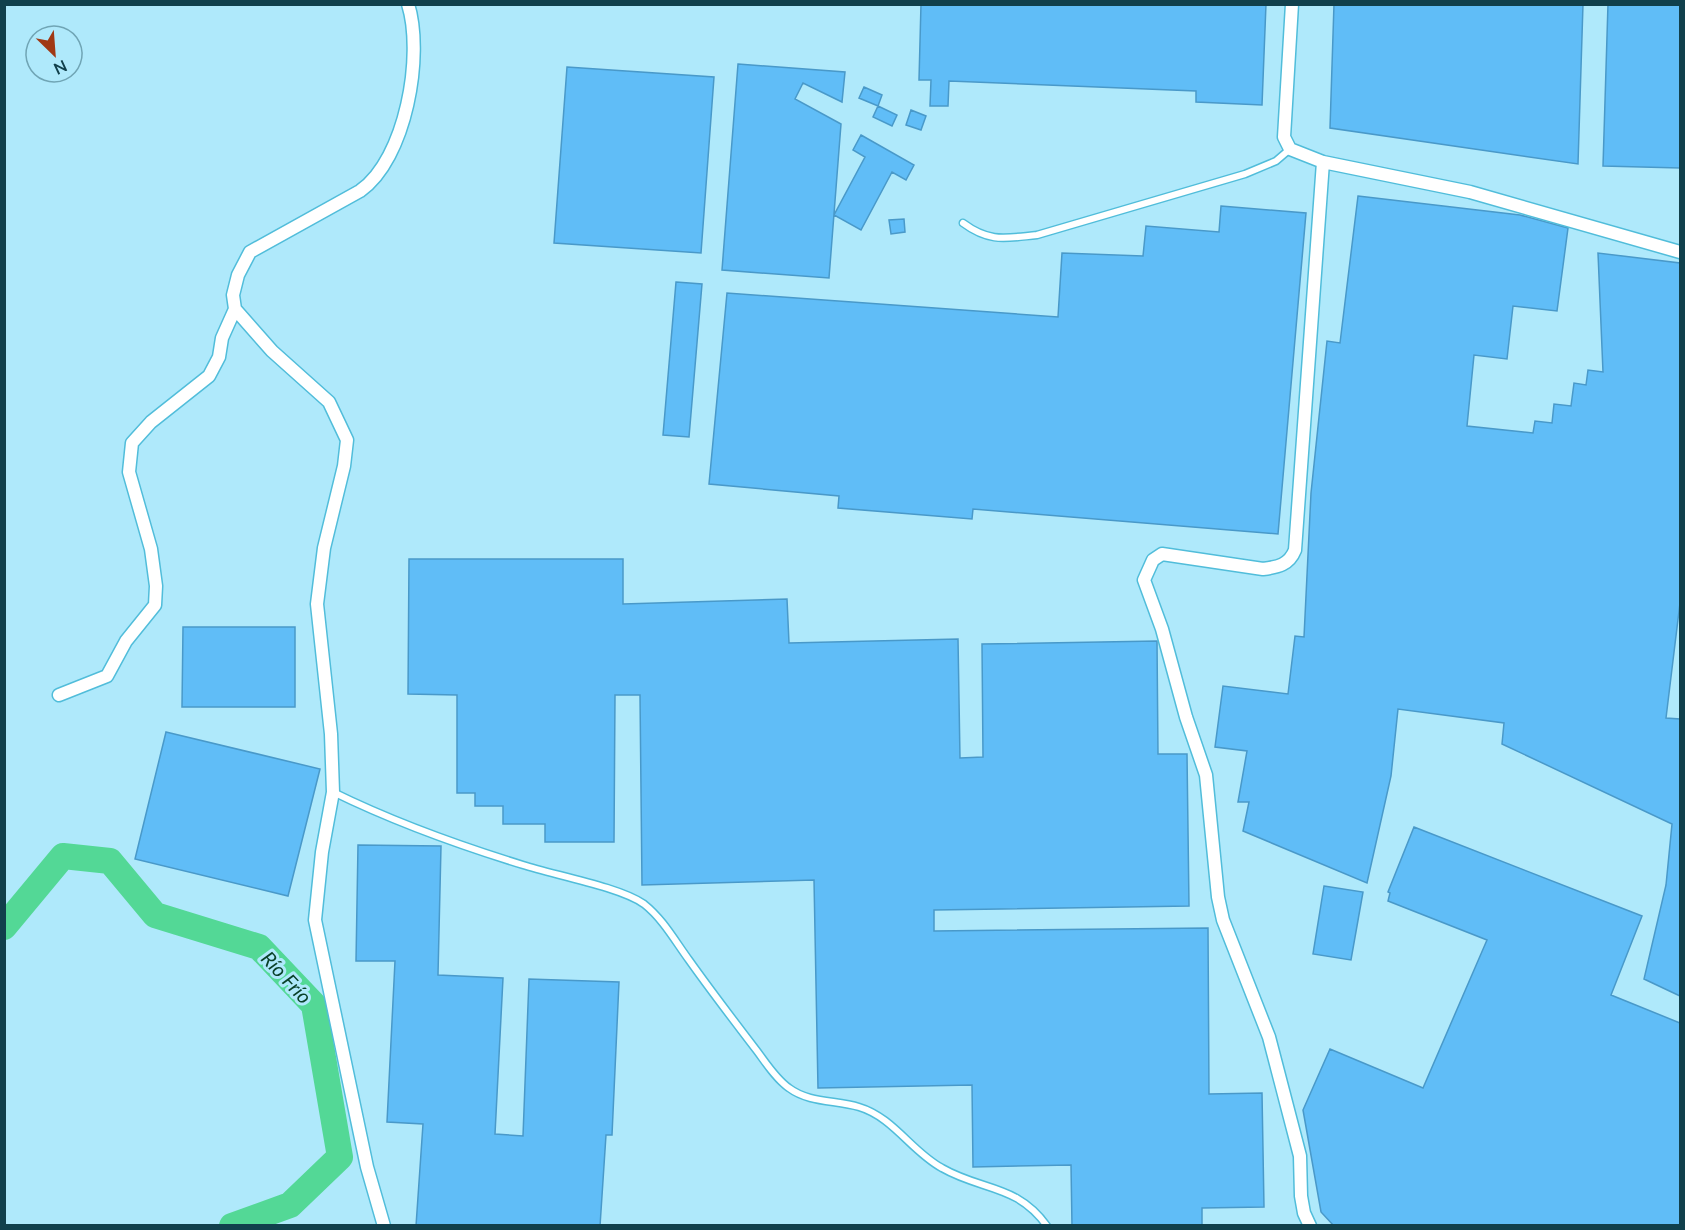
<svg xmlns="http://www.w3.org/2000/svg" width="1685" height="1230" font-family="Lato,sans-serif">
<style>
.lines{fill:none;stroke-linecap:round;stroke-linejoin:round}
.river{stroke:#53d896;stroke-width:26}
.building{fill:#60bdf7;stroke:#4999c9;stroke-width:1.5}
.lane-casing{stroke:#51bdda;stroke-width:9}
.street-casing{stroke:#51bdda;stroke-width:15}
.lane{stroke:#fff;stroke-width:6}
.street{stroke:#fff;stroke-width:12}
.labels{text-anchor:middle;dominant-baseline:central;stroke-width:6;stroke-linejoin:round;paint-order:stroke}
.water-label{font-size:20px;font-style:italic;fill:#0a4229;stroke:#afe9fb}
</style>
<rect width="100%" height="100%" fill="#afe9fb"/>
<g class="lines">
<path class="river" d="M4,927L63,856L110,861L155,915L259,947L314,1005L340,1157L290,1205L232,1226"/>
</g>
<path class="building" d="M921,4H1266L1262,105L1196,102V91L949,81L948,106H930L931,80H919Z
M1334,4H1583L1578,164L1330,128Z
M1608,4H1680V168L1603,166Z
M738,64L845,72L842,102L803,83L795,99L841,124L829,278L722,270Z
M567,67L714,77L701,253L554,243Z
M864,87L882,95L878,106L859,98Z
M878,106L897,115L892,126L873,117Z
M911,110L926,116L921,130L906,125Z
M861,135L914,165L906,180L892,172L861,230L834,215L865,157L853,150Z
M1358,196L1520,215L1568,228L1557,311L1513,306L1507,359L1474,355L1467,426L1533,433L1535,421L1552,423L1554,404L1571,406L1574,383L1586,385L1588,370L1603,372L1598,253L1680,263V603L1666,718L1680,719V996L1644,979L1666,885L1672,824L1502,744L1504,723L1398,709L1391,776L1367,883L1243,831L1249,802H1238L1247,751L1215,747L1223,686L1288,694L1295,636L1304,637L1311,493L1327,341L1340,343Z
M1221,206L1306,213L1278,534L973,509L972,519L838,508L839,496L709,484L727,293L1058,317L1062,253L1143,256L1146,226L1219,232Z
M904,219L905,232L891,234L889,220Z
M676,282L702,284L689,437L663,435Z
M409,559H623V604L787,599L789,643L958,639L960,758L983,757L982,644L1157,641L1158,754H1187L1189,906L934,910V931L1208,928L1209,1094L1262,1093L1264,1207L1202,1208V1226H1072L1071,1165L973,1167L972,1085L818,1088L814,880L642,885L640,695H615L614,842H545V824H503V806H475V793H457V695L408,694Z
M183,627H295V707H182Z
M166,732L320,769L288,896L135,859Z
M1414,827L1642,916L1611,995L1680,1023V1226H1334L1321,1212L1303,1110L1330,1049L1423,1088L1487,940L1388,901L1390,893L1388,892Z
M358,845L441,846L438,975L503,978L495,1134L523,1136L529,979L619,982L612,1135H606L600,1226H416L423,1124L387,1122L395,961H356Z
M1324,886L1363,892L1351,960L1313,954Z"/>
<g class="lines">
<defs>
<path id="lane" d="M963,223C990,243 1006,238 1037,235L1245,174L1276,161L1290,149
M333,792C394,822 458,845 523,865C554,875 620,887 644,904C663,919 675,941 689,960C711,991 734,1021 757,1051C766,1063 776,1079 789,1088C809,1103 836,1100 859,1107C893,1117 912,1152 942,1168C982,1191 1017,1184 1047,1226"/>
<path id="street" d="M1292,4L1284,137L1290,149L1323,162L1470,192L1680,252
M59,695L107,676L126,641L155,605L156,586L151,549L129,472L132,443L151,422L209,376L219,357L222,338L235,309
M384,1226L367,1167L315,920L322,852L333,792L331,734L317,604L324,548L344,466L347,440L329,402L272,351L235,309L233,295L238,275L250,252L360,191C406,159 424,55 408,4
M1310,1226L1304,1213L1301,1196L1300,1156L1269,1037L1223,920L1218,897L1206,775L1186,717L1162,629L1144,580L1153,560L1162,554L1263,569C1278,567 1289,565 1295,550L1323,162"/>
</defs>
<use href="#lane" class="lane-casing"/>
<use href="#street" class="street-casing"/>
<use href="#lane" class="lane"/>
<use href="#street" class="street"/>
</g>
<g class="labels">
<g class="water-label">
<text transform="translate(287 977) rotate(47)">Río Frío</text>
</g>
</g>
<rect width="1685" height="1230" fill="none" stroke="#11404c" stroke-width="12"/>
<g transform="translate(54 54) rotate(155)"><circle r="28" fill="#afe9fb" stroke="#70a5b5" stroke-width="1.5"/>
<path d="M0-4.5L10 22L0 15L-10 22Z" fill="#a03915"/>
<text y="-9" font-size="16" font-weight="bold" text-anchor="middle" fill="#11404c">N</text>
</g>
</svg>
